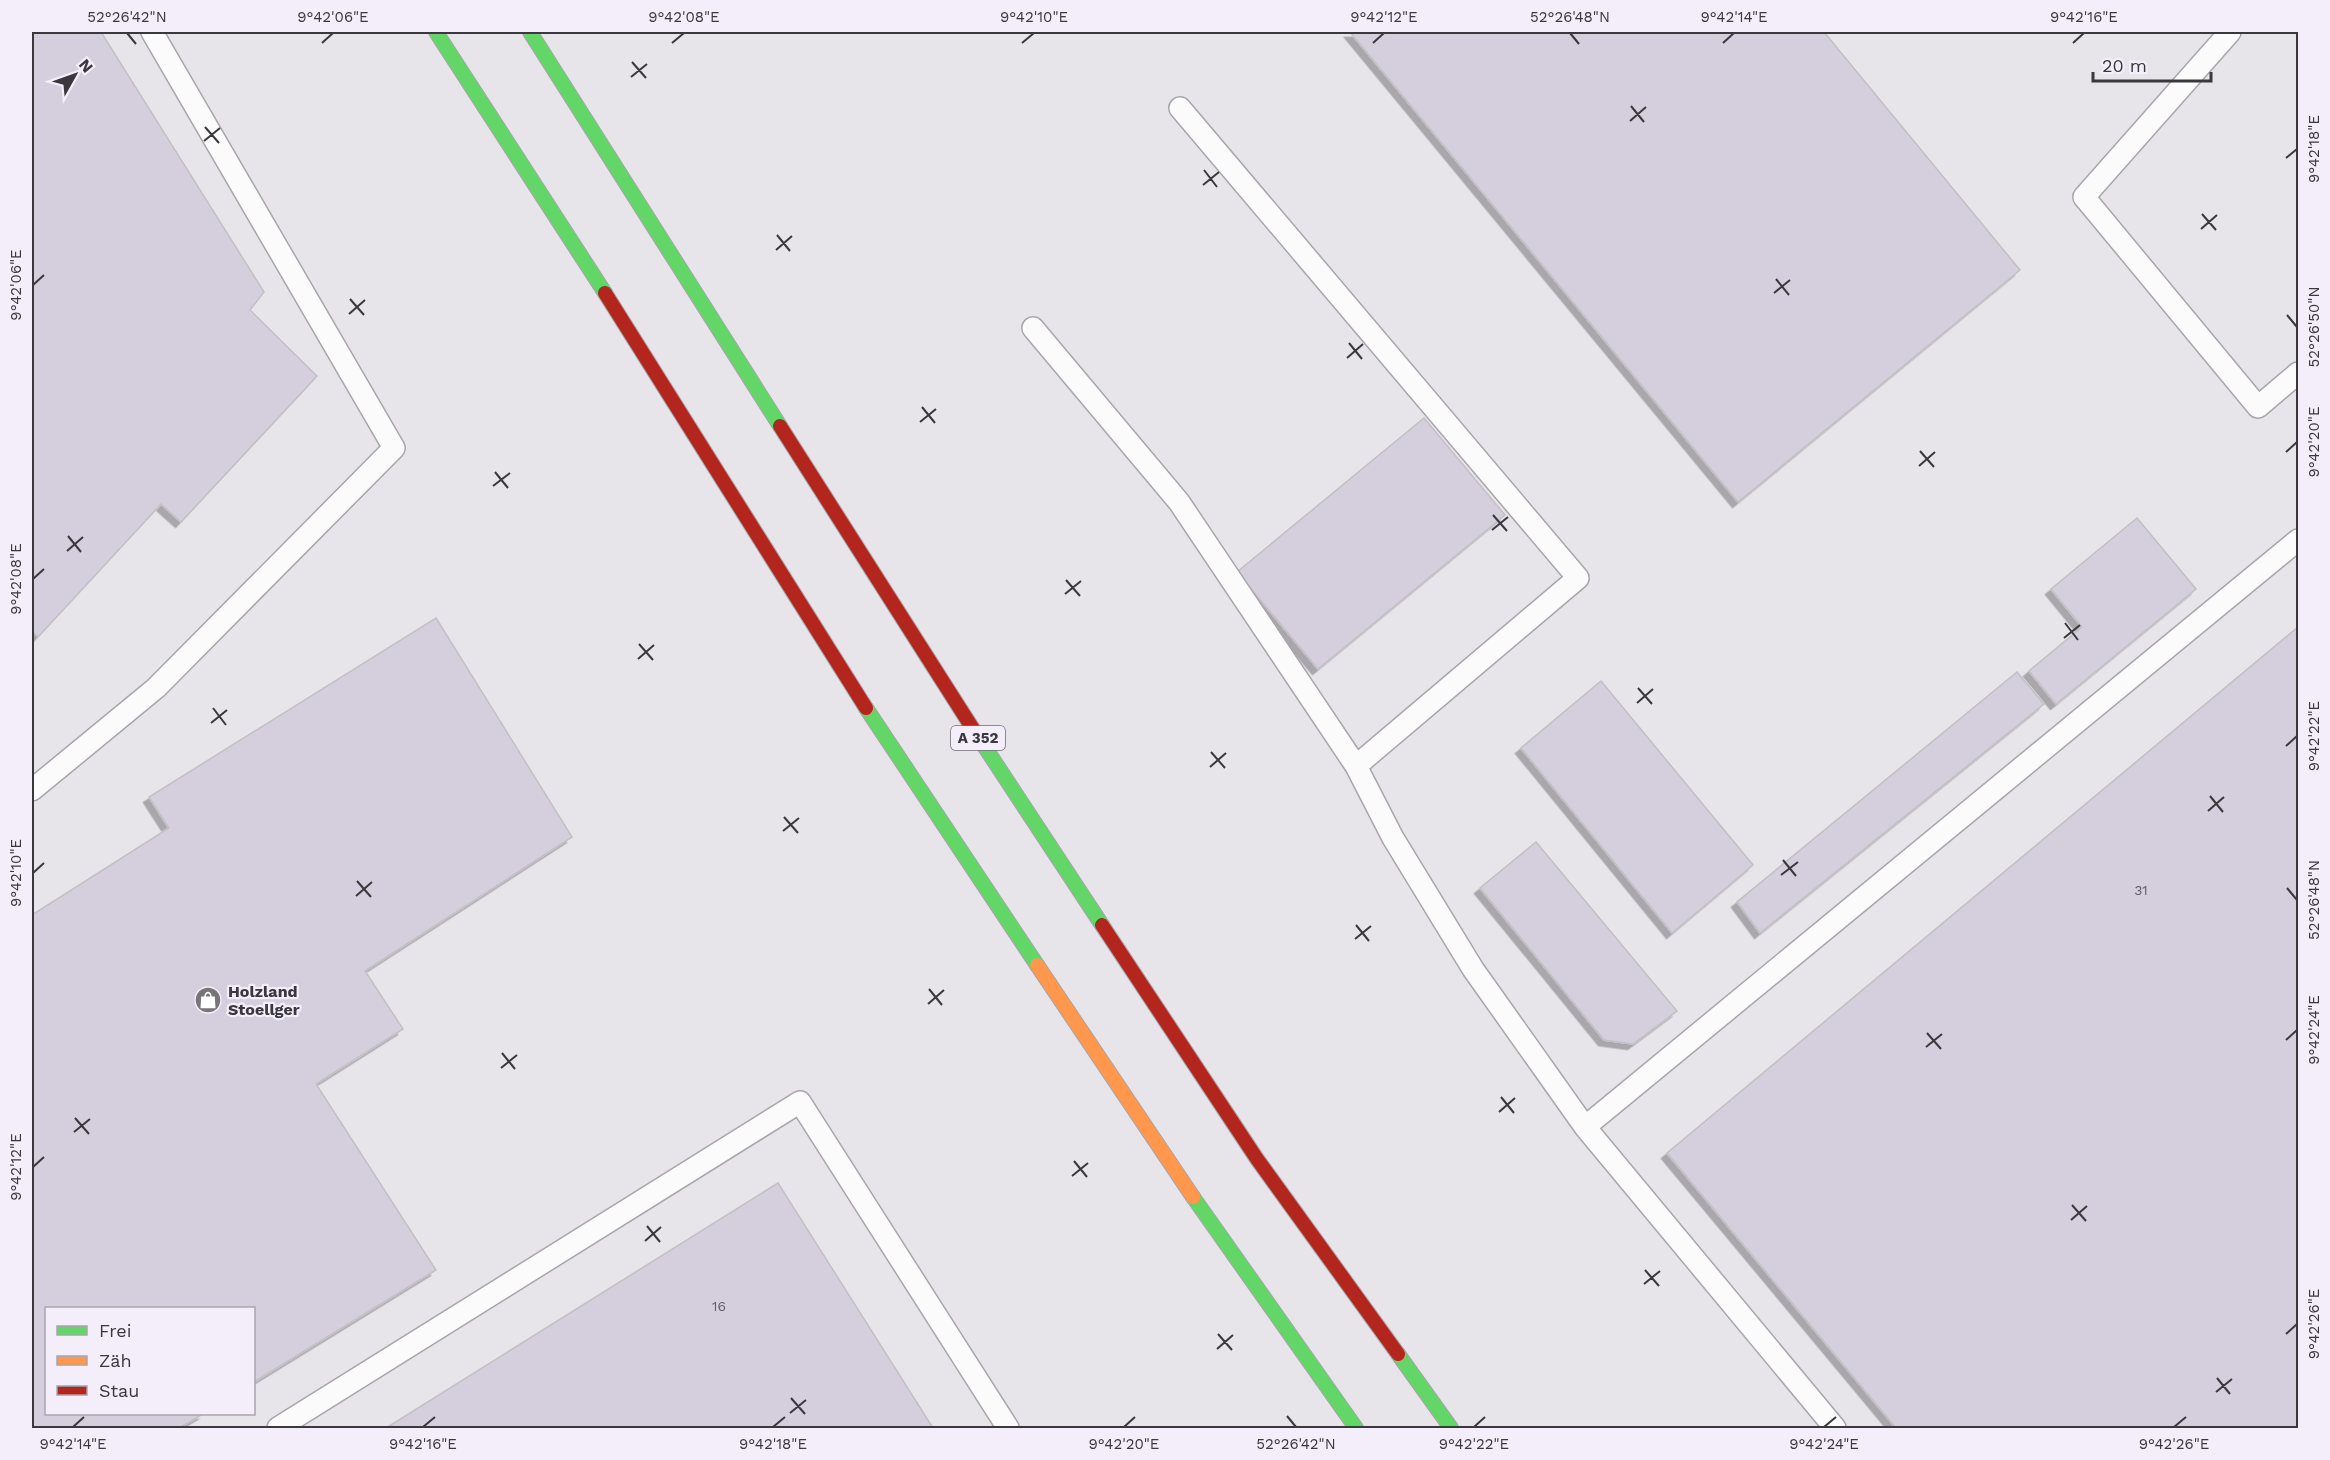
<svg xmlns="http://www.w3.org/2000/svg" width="2330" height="1460" font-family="'Work Sans',sans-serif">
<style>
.building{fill:#d5cedc;stroke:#c2c0c4;stroke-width:1.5;filter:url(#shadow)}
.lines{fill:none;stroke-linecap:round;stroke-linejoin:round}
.lane-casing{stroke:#a8a6ab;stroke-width:24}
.fast-casing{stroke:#a8a6ab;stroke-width:16}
.slow-casing{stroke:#a8a6ab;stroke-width:16}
.jam-casing{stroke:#a8a6ab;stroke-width:16}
.lane{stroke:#fbfbfc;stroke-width:21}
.fast{stroke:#63d668;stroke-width:14}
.slow{stroke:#ff974d;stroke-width:14}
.jam{stroke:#b3261e;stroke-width:14}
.ticks{fill:none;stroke:#3a383d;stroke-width:2}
.labels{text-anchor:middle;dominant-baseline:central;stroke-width:4.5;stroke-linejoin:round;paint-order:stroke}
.number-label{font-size:14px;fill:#636067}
.shield{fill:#f3eefa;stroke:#726f76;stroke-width:1.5}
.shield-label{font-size:15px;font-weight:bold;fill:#3a383d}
.poi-label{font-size:16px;font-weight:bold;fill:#3a383d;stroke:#f3eefa;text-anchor:start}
.neatline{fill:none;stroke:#3a383d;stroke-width:2}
.ticks-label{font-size:15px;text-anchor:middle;fill:#3a383d}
</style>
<defs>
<filter id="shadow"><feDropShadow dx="-5.5" dy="5.5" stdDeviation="0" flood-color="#0004"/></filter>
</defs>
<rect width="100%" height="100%" fill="#e7e4ea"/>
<path class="building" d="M32,32H101L264,292L250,310L317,376L181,522L161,504L38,637L32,631Z
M1350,32H1824L2020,270L1738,502Z
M1424,418L1505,515L1318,669L1237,572Z
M2137,518L2196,589L2056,704L2029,671L2082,627L2051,589Z
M436,618L572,837L365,971L403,1029L316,1084L436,1270L254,1382V1308H46V1414H203L179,1428H32V915L169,828L149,797Z
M2298,627V1428H1896L1667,1153Z
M2017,672L2044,704L1760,933L1737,902Z
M1601,681L1753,865L1672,933L1521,748Z
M1536,842L1677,1011L1633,1044L1604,1040L1480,888Z
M778,1183L933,1428H386Z"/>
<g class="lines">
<defs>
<path id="lane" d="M2230,32L2084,197L2258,407L2298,373
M1180,108L1578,578L1356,766
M1033,328L1179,502L1356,766L1393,838L1473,969L1585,1127L2298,540
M32,790L156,688L394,448L152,32
M1585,1127L1835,1428
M278,1428L800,1102L1008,1428"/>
<path id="fast" d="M436,32L605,293
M530,32L780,426
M866,708L1037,965
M973,729L1102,925
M1193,1197L1356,1428
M1398,1354L1451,1428"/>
<path id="slow" d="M1037,965L1193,1197"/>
<path id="jam" d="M605,293L866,708
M780,426L973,729
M1102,925L1257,1159L1398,1354"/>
</defs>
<use href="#lane" class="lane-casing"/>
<use href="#fast" class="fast-casing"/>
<use href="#slow" class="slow-casing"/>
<use href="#jam" class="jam-casing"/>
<use href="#lane" class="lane"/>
<use href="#fast" class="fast"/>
<use href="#slow" class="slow"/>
<use href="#jam" class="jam"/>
</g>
<path class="ticks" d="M127,33L136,44M1570,33L1579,44M322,43L333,33M672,43L684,33M1022,43L1034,33M1373,43L1384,33M1723,43L1734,33M2073,43L2084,33M632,62L646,78M631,77L647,64M1631,106L1644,122M1630,121L1646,107M205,127L219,143M204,141L220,128M2286,158L2297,149M1204,170L1217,187M1203,185L1219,172M2202,214L2216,230M2201,229L2217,215M777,235L790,251M776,250L792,236M1776,279L1789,295M33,285L44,275M1774,293L1790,280M350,299L364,315M349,314L365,300M2287,315L2297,327M1349,343L1362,359M1347,358L1363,344M922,407L935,423M920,422L936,409M1920,451L1934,467M2286,452L2297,442M1919,466L1935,452M495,472L508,488M493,486L510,473M1493,515L1507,531M1492,530L1508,517M68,536L81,552M67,551L83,537M33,579L44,569M1066,580L1080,596M1065,594L1081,581M2065,623L2078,640M2064,638L2080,625M639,644L653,660M638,659L654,645M1638,688L1652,704M1637,703L1653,689M213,708L226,725M211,723L227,710M2286,746L2297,736M1211,752L1225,768M1210,767L1226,753M2210,796L2223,812M2208,811L2224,797M784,817L798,833M783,831L799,818M1783,860L1796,876M33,873L44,863M1781,875L1798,862M357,881L371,897M2287,888L2297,900M356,896L372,882M1356,925L1369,941M1355,939L1371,926M929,989L942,1005M928,1004L944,990M1927,1033L1941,1049M2286,1040L2297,1030M1926,1047L1942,1034M502,1053L515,1069M501,1068L517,1055M1501,1097L1514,1113M1499,1112L1515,1098M75,1118L89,1134M74,1132L90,1119M1074,1161L1087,1177M33,1167L44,1157M1072,1176L1088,1163M2072,1205L2086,1221M2071,1220L2087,1206M647,1226L660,1242M645,1241L661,1227M1645,1270L1659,1286M1644,1284L1660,1271M1218,1334L1232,1350M2286,1334L2297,1324M1217,1349L1233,1335M2217,1378L2230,1394M2216,1392L2232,1379M791,1398L805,1414M790,1413L806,1400M1287,1416L1296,1427M73,1427L84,1417M423,1427L435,1417M773,1427L785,1417M1124,1427L1135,1417M1474,1427L1485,1417M1824,1427L1836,1417M2174,1427L2186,1417"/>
<defs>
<symbol id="shop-disc" viewBox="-11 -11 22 22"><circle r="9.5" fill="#77747a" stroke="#f3eefa"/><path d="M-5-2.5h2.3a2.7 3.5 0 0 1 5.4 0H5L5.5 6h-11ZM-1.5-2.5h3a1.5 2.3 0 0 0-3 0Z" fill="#fff"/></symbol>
</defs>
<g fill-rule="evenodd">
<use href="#shop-disc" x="193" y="985" width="30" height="30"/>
</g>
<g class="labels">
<g class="number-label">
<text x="2141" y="890">31</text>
<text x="719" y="1306">16</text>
</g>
<rect class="shield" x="951" y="726" width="54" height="24" rx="4.5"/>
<g class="shield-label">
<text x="978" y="738">A 352</text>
</g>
<g class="poi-label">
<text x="228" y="991">Holzland<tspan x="228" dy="18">Stoellger</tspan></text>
</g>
</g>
<rect width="2330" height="1460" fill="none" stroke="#f3eefa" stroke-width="66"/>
<rect x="45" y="1307" width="210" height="108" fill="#f3eefa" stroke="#a9a5ae" stroke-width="1.5"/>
<rect x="57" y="1326" width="30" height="9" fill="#63d668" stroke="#a9a5ae" stroke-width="1.5"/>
<text x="99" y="1337" font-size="18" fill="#3a383d">Frei</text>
<rect x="57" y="1356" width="30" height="9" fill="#ff974d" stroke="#a9a5ae" stroke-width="1.5"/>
<text x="99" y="1367" font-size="18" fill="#3a383d">Zäh</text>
<rect x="57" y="1386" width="30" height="9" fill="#b3261e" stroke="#a9a5ae" stroke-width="1.5"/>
<text x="99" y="1397" font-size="18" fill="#3a383d">Stau</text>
<g transform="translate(75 75) rotate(50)" stroke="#f3eefa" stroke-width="4.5" paint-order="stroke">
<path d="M0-4.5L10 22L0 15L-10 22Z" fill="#3a383d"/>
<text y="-9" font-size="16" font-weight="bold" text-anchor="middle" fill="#3a383d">N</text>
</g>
<path d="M2093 72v9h118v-9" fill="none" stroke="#3a383d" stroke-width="3"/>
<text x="2102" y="72" font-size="18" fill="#3a383d" stroke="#f3eefa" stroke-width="4.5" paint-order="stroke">20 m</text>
<rect x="33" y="33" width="2264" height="1394" class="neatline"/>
<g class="ticks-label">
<text x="127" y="22">52°26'42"N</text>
<text x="333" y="22">9°42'06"E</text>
<text x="684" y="22">9°42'08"E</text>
<text x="1034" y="22">9°42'10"E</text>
<text x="1384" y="22">9°42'12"E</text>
<text x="1570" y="22">52°26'48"N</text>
<text x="1734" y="22">9°42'14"E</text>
<text x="2084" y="22">9°42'16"E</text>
<text transform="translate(2314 149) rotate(-90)" y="5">9°42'18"E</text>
<text transform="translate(16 285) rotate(-90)" y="5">9°42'06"E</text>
<text transform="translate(2314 327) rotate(-90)" y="5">52°26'50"N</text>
<text transform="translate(2314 442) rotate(-90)" y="5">9°42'20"E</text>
<text transform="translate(16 579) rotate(-90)" y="5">9°42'08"E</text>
<text transform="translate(2314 736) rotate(-90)" y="5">9°42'22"E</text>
<text transform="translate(16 873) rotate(-90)" y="5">9°42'10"E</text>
<text transform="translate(2314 900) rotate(-90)" y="5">52°26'48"N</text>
<text transform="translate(2314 1030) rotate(-90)" y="5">9°42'24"E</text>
<text transform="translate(16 1167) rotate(-90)" y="5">9°42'12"E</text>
<text transform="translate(2314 1324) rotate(-90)" y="5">9°42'26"E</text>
<text x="73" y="1449">9°42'14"E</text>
<text x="423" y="1449">9°42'16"E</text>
<text x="773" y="1449">9°42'18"E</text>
<text x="1124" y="1449">9°42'20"E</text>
<text x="1296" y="1449">52°26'42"N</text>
<text x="1474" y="1449">9°42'22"E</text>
<text x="1824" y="1449">9°42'24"E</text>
<text x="2174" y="1449">9°42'26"E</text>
</g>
</svg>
